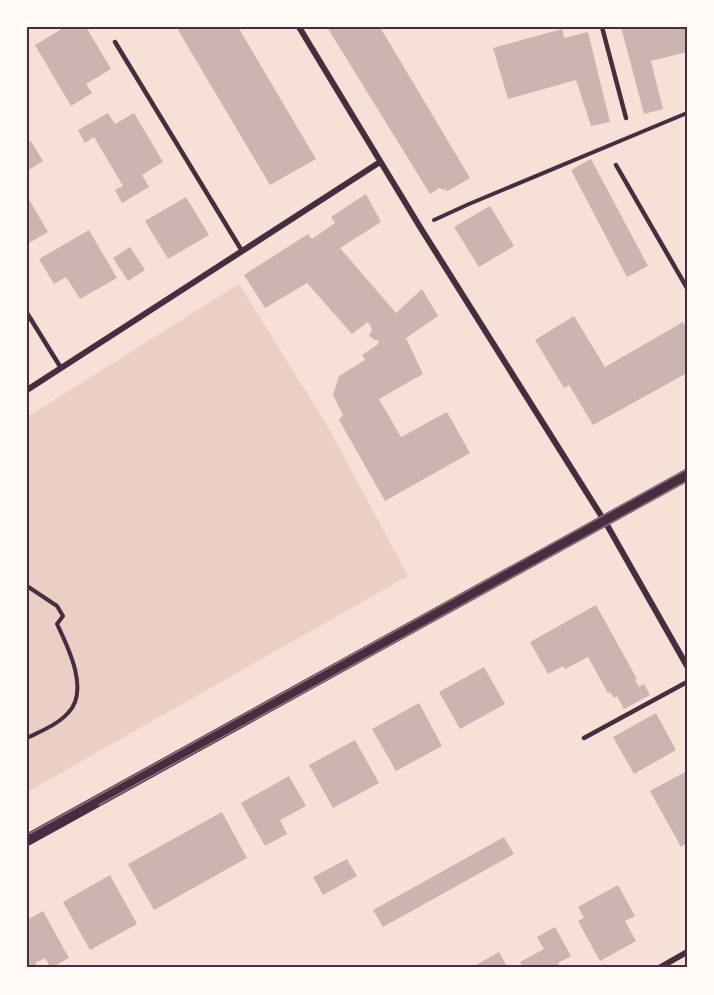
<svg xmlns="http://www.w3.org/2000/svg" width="714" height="995" font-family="'Sofia Sans Condensed',sans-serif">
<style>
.green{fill:#ebcfc5}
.building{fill:#ccb4b1}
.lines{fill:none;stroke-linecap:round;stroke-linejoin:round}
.path{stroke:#4a2c40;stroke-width:4}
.service{stroke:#4a2c40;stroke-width:4.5}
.minor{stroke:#4a2c40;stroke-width:6}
.secondary{stroke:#4a2c40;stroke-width:12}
.tram{stroke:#8f747c;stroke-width:1.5}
.neatline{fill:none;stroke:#4a2c40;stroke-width:2}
</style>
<rect width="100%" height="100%" fill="#f7e1d7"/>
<path class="green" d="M239,284L328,427L408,576L27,792V417Z"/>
<path class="building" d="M65,27H86L111,69L86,84L92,93L71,106L35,45Z
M184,27H238L316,159L270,185L178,30Z
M327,27H380L470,178L448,191L439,188L430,194Z
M621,27H687V52L651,61L663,109L644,114Z
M562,29L564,38L588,32L610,122L591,126L576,80L508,99L493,48Z
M108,113L115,124L134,113L163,162L142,175L149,187L122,203L115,190L123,186L94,137L85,143L78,130Z
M31,141L43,161L27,171V143Z
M591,159L648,266L627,277L571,170Z
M366,194L381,222L340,248L396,313L422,289L438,316L406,338L423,374L379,399L401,437L447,412L470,453L385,501L339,420L343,415L333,395L339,376L365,360L362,355L377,345L379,340H375L369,336L372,329L368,322L352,334L307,283L265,308L244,275L308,234L312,239L335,223L331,217Z
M27,196L48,232L27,244Z
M186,197L209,235L168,259L145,221Z
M490,206L514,246L479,267L454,227Z
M89,230L117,278L80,299L66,277L54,284L39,259Z
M130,247L145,270L128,281L113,258Z
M574,316L605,367L683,322L687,328V373L593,425L569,385L564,388L535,340Z
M596,605L637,679L635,680L639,687L644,684L650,695L624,709L617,696L614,698L610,692L608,693L588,657L565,669L563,666L548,674L530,642Z
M484,667L505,704L460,729L439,692Z
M419,703L442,746L396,771L372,729Z
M656,713L676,750L634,774L613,737Z
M355,740L379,783L333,808L309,765Z
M687,771V843L681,847L650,791Z
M289,776L306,806L280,820L287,834L265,846L241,803Z
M222,812L247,858L154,910L128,864Z
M504,837L514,854L383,927L373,910Z
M347,859L357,876L323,895L313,877Z
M110,875L137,924L90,950L63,902Z
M618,885L635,916L625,921L636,941L600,961L578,921L584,918L578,907Z
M43,911L69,958L51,968L45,958L35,963L38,968H27V920Z
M555,927L571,956L558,963L560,968H524L520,962L544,949L537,937Z
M499,952L508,968H478L476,965Z"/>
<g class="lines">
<path class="path" d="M434,220L469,204L687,113
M27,586L57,606L63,616L57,624C68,647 90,691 68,713C57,725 41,731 27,738"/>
<path class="service" d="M602,27L626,118
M115,42L242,251
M616,165L687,288
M27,313L61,368
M584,738L687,682"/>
<path class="minor" d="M299,27L420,227L607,525L687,666
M27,390L380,162
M659,968L687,952"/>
<path class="secondary" d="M27,840L687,475"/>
<path class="tram" d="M99,805L687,481
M27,835L687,469"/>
</g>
<rect width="714" height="995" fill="none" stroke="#fffaf5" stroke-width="57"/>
<rect x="28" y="28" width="658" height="938" class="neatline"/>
</svg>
